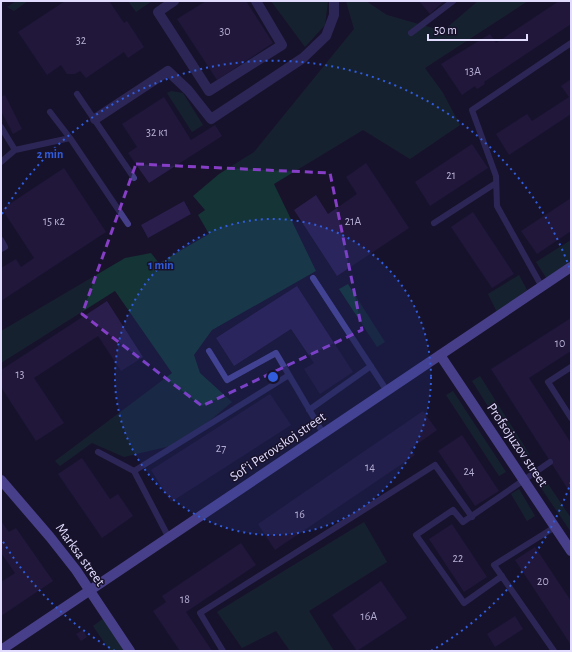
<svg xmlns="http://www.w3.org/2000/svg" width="572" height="652" font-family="'Alegreya Sans',sans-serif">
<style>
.green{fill:#153435}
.building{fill:#2a1e4c}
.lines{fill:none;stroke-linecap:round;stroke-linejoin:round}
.lane{stroke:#453f89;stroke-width:6}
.street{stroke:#453f89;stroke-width:10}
.secondary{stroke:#8177fb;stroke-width:10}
.marked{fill:none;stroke:#853ec5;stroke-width:3;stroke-dasharray:8 5;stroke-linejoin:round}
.ring{fill:none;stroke:#315cdc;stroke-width:2;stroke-dasharray:2 4}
.labels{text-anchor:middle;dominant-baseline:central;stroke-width:3;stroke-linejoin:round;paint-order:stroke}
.number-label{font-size:12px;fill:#b4add2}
.street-label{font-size:14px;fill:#e2ddfe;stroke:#18122b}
.centre{fill:#315cdc;stroke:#18122b;stroke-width:2}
.ring-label{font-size:12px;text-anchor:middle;font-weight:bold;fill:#315cdc;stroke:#18122b;stroke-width:3;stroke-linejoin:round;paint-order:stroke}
</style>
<rect width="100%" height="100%" fill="#18122b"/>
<path class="green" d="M16,1H28L14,11L7,7Z
M128,1H152L136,12Z
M271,1H328L325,25L305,47Z
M346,1H366L387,15L443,31L478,1H528L425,68L443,93L460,125L410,159L363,130L274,184L316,271L212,330L194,355L200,373L232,402L183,443L124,457L92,443L60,466L55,461L172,373L115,291L1,363V331L125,258L151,253L159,263L209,234L198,215L205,210L193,196L219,174L254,152L354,29Z
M171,91L183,93L203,125L192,132L167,93Z
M571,240V264L547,279L536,262Z
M519,275L527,290L497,312L488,294Z
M348,284L385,342L377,347L339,289Z
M480,376L530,455L522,460L472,381Z
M453,391L506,472L499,476L446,395Z
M542,475L571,518V532L535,479Z
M519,489L535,516L527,521L511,494Z
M364,522L387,562L309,611L334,651H290L276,631L242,648L217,612Z
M104,618L124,651H110L93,626Z"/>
<path class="building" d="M65,1H109L124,23L127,21L144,47L128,58L124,52L86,78L80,71L75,74H67L61,65L47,75L18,32Z
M206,1H246L273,43L217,80L177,19Z
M419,1H444L430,14Z
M559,1H571V24L484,82L485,84L477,89L475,86L462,95L441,64L490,34L496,43Z
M571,79V114L509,155L496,134L527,114L532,121L569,97L561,86Z
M5,95L22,129L13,134L1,111V97Z
M164,97L191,140L215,125L222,136L149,183L128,153L137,147L122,124Z
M472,144L488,168L430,206L415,182Z
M366,163L409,228L337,276L294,210L316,195L328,214L357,194L346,177Z
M64,168L106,232L1,301V268L16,259L21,267L34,258L2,209Z
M571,198V231L537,254L521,231Z
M184,201L191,214L148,238L141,225Z
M473,212L514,274L492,288L451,227Z
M297,286L353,372L320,394L304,369L314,363L291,329L234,366L216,338Z
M107,301L143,357L121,371L98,336L34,378L64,423L36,441L1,387V370Z
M571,318V351L529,378L571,443V494L491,369Z
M270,394L291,425L171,502L151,470Z
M423,411L437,430L410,449L415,455L275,550L258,524Z
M462,435L499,491L475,506L438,451Z
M82,458L110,499L118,494L133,516L102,538L58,474Z
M1,521L9,532L16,528L53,581L1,616V582L15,573L1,553Z
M452,524L487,577L464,592L429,539Z
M241,543L256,565L186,612L212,651H180L153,611L166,602L162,596Z
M535,547L571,601V645L515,560Z
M381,581L407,618L357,651L332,615Z
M515,616L523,629L495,647L487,634Z
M83,630L87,637L81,641L76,634Z"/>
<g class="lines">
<path class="lane" d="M411,33L453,1
M77,94L134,178
M50,112L70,138
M1,127L15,150L1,162
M15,150L70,138L128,224
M434,223L496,183
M1,240L5,247L1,249
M313,278L387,391
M542,287L497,206L496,176L472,110L571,43
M209,351L227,380L276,353L323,433
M571,367L548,382L571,418
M309,410L371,366
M98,452L134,471
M169,538L134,471L289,375
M502,576L464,603L416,535L453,510L463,522L550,462
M223,651L200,613L435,465L472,517
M554,651L494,565L555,527"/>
<path class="street" d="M174,1L158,12L209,91L282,45L256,1
M95,119L168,71L188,90L211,119L303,58L326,36L334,15V1"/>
<path class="secondary" d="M440,355L571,551
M1,480L50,537L76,570L130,651
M1,650L571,267"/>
</g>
<path d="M0 0H572V652H0ZM136,164L330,173L362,330L202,406L82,314Z" fill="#18122b" fill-opacity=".55" fill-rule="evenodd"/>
<path class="marked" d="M136,164L330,173L362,330L202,406L82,314Z"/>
<circle cx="273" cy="377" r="158" fill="#315cdc" fill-opacity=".12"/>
<g class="ring">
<circle cx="273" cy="377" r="158"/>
<path d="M571 482A316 316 0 0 1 431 651M115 651A316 316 0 0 1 2 540M2 214A316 316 0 0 1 571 272"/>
</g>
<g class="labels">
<g class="number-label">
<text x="225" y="31">30</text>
<text x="81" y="40">32</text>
<text x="473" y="71">13А</text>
<text x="157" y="132">32 к1</text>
<text x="451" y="175">21</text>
<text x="54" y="221">15 к2</text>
<text x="353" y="221">21А</text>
<text x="560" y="343">10</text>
<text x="20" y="374">13</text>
<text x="221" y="448">27</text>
<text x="370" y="467">14</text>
<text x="469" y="471">24</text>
<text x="300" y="514">16</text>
<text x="458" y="558">22</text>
<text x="543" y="581">20</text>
<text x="185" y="599">18</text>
<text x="369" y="616">16А</text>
</g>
<g class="street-label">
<text transform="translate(517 445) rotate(56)">Profsojuzov street</text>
<text transform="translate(278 447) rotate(-34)">Sof'i Perovskoj street</text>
<text transform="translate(80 555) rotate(54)">Marksa street</text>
</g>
</g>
<circle cx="273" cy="377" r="6" class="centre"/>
<g class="ring-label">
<text x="50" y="158">2 min</text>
<text x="161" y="269">1 min</text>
</g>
<rect width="572" height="652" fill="none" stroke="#e2ddfe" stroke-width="4"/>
<path d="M428 34v6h99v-6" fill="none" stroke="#e2ddfe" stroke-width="2"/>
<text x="434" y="34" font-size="12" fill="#e2ddfe" stroke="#18122b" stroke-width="3" paint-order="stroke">50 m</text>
</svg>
